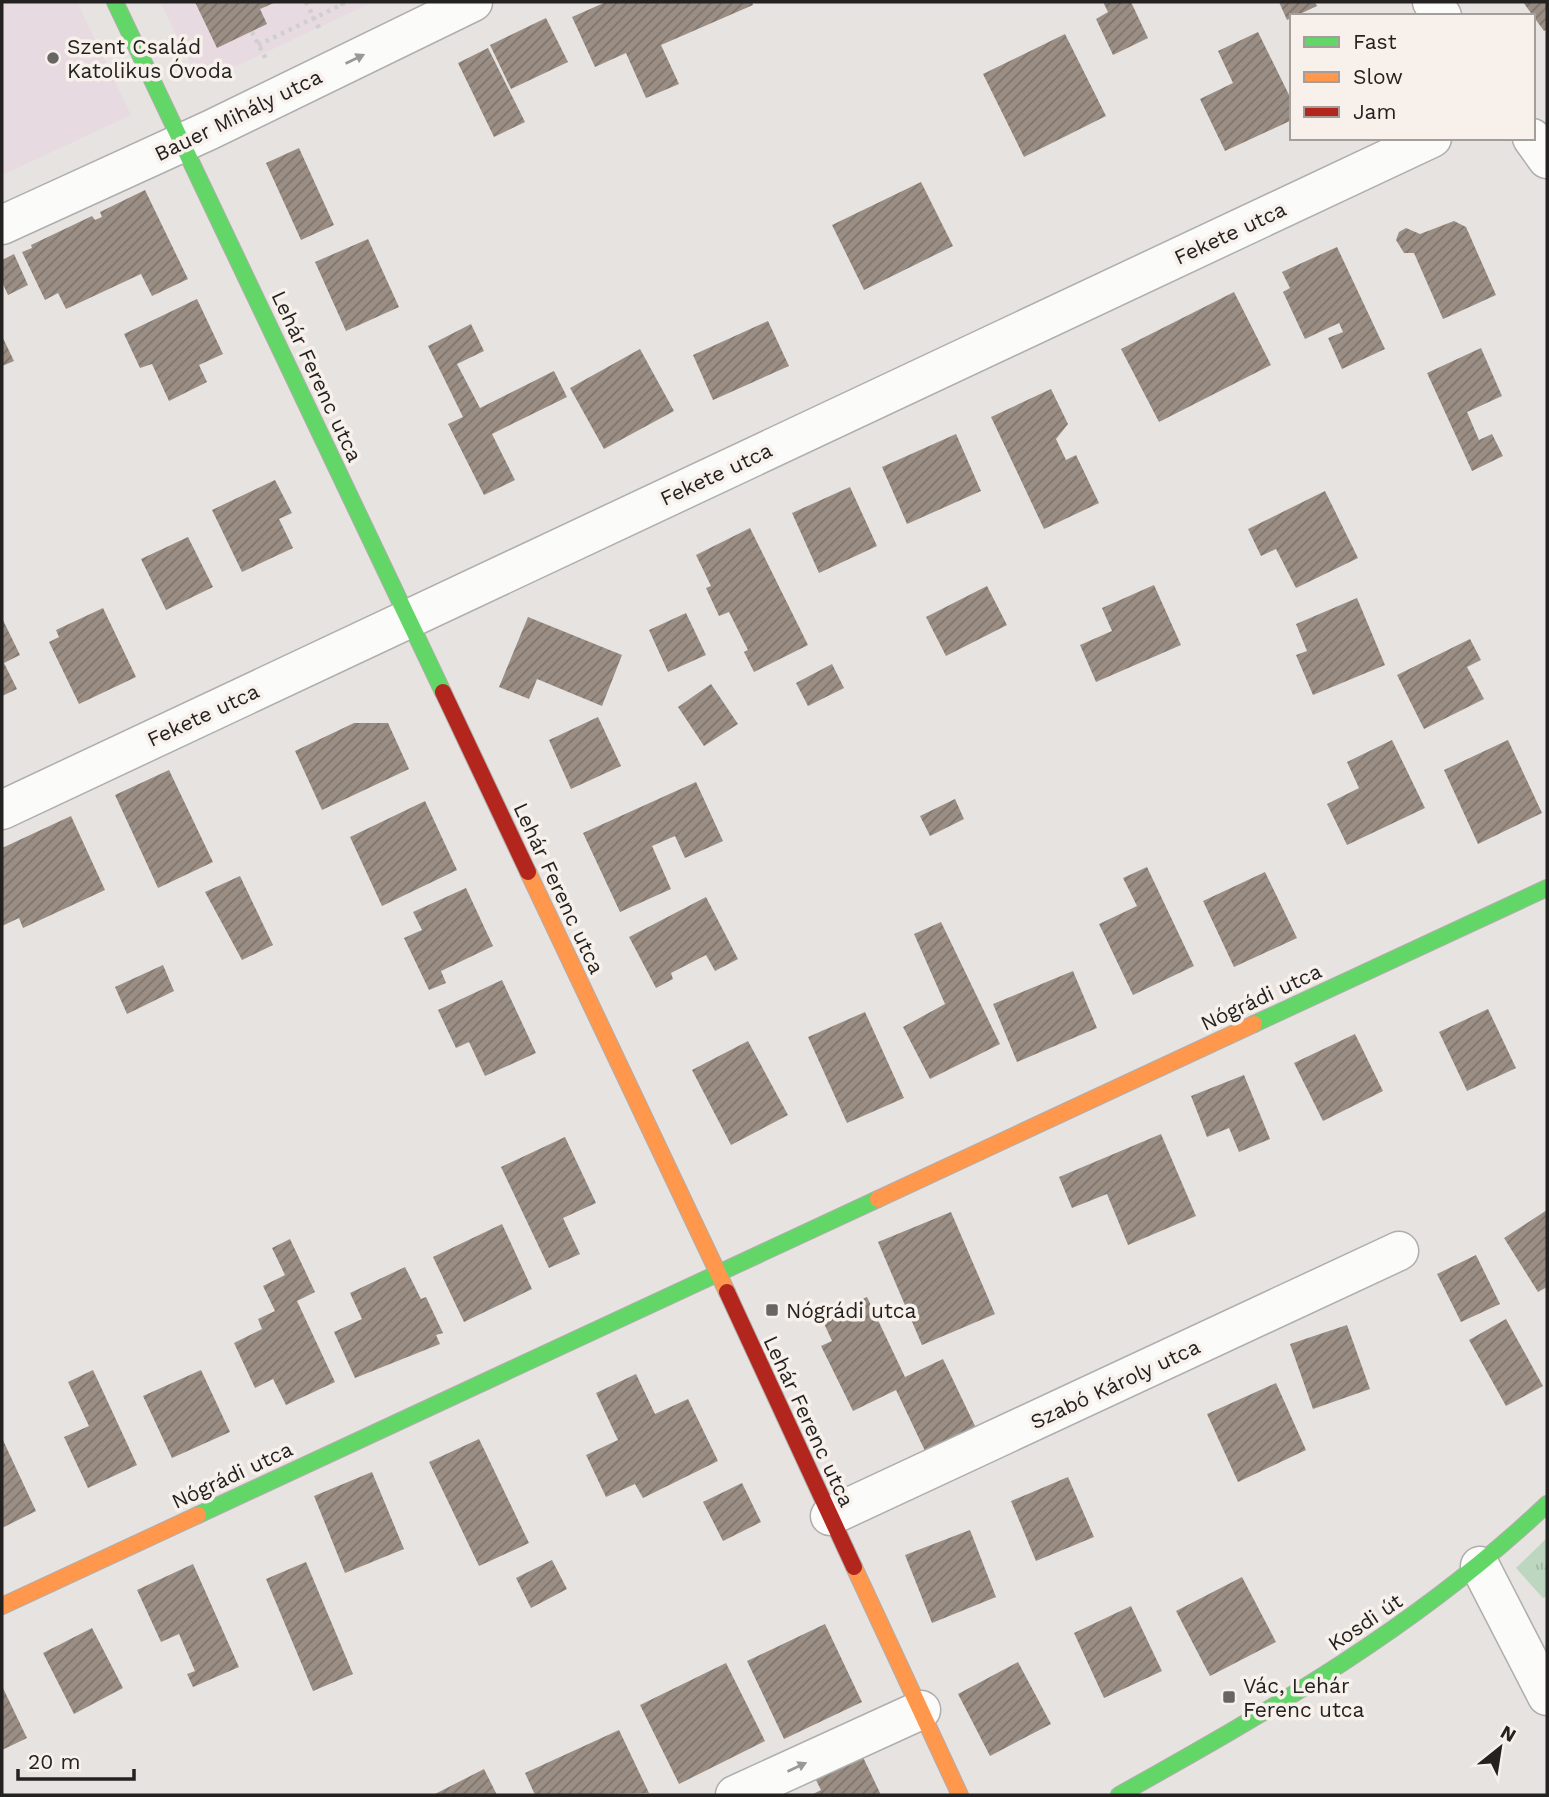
<svg xmlns="http://www.w3.org/2000/svg" width="1549" height="1797" font-family="'Work Sans',sans-serif">
<style>
.education{fill:#e8dae1}
.grass{fill:url(#grass-tufts)}
.building{fill:url(#building-hatch)}
.lines{fill:none;stroke-linecap:round;stroke-linejoin:round}
.street-casing{stroke:#b0aeac;stroke-width:41}
.fast-casing{stroke:#b0aeac;stroke-width:18}
.slow-casing{stroke:#b0aeac;stroke-width:18}
.jam-casing{stroke:#b0aeac;stroke-width:18}
.path{stroke:#cfcfcd;stroke-width:4.5;stroke-dasharray:3.5 5;stroke-linecap:butt}
.street{stroke:#fbfbfa;stroke-width:38}
.fast{stroke:#63d668;stroke-width:16}
.slow{stroke:#ff974d;stroke-width:16}
.jam{stroke:#b3261e;stroke-width:16}
.oneway{fill:#9a9998}
.poi-dot{fill:#686664;stroke:#f7f0eb;stroke-width:2.5}
.labels{text-anchor:middle;dominant-baseline:central;stroke-width:7;stroke-linejoin:round;paint-order:stroke}
.poi-label{font-size:21px;fill:#242220;stroke:#f7f0eb;text-anchor:start}
.street-label{font-size:21px;fill:#242220;stroke:#f7f0eb}
</style>
<defs>
<pattern id="grass-tufts" width="24" height="20" patternUnits="userSpaceOnUse" patternTransform="scale(1.75)"><rect width="24" height="20" fill="#bdd6bf"/><path d="M3 7l-1-3M5 7V3M7 7l1-3M15 17l-1-3M17 17v-4M19 17l1-3" fill="none" stroke="#a2b7a4"/></pattern>
<pattern id="building-hatch" width="6" height="6" patternUnits="userSpaceOnUse" patternTransform="scale(1.75)"><rect width="6" height="6" fill="#9b8f85"/><path d="M-1 1l2-2M0 6l6-6M5 7l2-2" fill="none" stroke="#7e746c"/></pattern>
</defs>
<rect width="100%" height="100%" fill="#e6e3e1"/>
<path class="education" d="M2,2H77L131,115L2,175Z
M160,2H373L200,83Z"/>
<path class="grass" d="M1547,1538V1596L1543,1598L1516,1568Z"/>
<path class="building" d="M195,2H276L260,9L267,24L217,48Z
M606,2H752L753,5L661,45L679,84L646,98L626,53L595,67L572,17Z
M1103,2H1131L1148,38L1113,55L1096,19L1108,12Z
M1279,2H1315L1317,6L1287,20Z
M1523,2H1547V29L1544,31Z
M546,18L568,62L511,89L490,45Z
M1258,32L1292,101V120L1225,151L1200,99L1233,83L1218,51Z
M1065,34L1106,116L1024,157L983,74Z
M488,48L525,122L494,137L458,63Z
M299,148L334,225L301,240L266,163Z
M921,182L953,246L864,290L832,225Z
M145,190L188,279L152,296L141,274L66,309L58,293L45,300L22,252L32,248L31,245L92,216L95,220L102,217L100,212Z
M1454,221L1466,227L1496,295L1443,319L1414,253H1404L1396,240L1399,232L1406,228L1420,234Z
M368,239L399,307L346,331L315,262Z
M1337,247L1385,349L1342,369L1328,338L1343,332L1339,323L1305,339L1283,292L1290,288L1282,272Z
M14,254L28,285L8,295L2,282V260Z
M1234,292L1271,365L1159,422L1121,349Z
M197,299L223,354L199,365L207,382L169,401L152,364L140,368L124,334Z
M768,321L789,366L713,400L693,355Z
M471,324L484,351L457,364L480,408L554,371L567,397L492,434L515,480L484,495L448,424L463,417L428,346Z
M2,336L14,361L2,366Z
M1481,348L1502,396L1467,412L1479,440L1492,434L1503,456L1472,471L1427,373Z
M640,349L674,411L604,449L570,388Z
M1051,389L1068,424L1056,439L1066,460L1076,455L1099,503L1044,529L991,417Z
M956,434L981,491L907,524L882,467Z
M275,480L292,513L279,519L293,548L242,572L212,510Z
M850,487L877,546L819,573L792,513Z
M1325,491L1358,558L1296,588L1276,549L1261,556L1248,529Z
M750,528L808,645L754,672L744,652L748,650L729,612L719,616L706,588L711,586L696,555Z
M188,537L213,587L166,610L141,559Z
M1154,585L1181,645L1096,682L1080,645L1112,631L1102,608Z
M987,586L1007,625L946,656L926,617Z
M1357,598L1385,665L1313,695L1296,655L1307,651L1296,624Z
M103,608L136,677L79,704L49,642L59,637L56,630Z
M686,613L706,655L668,672L649,630Z
M528,617L622,655L602,706L537,679L529,699L499,687Z
M2,618L20,655L4,663L17,689L2,696Z
M1470,639L1481,660L1467,667L1484,699L1424,729L1397,675Z
M832,664L844,688L808,706L796,683Z
M711,684L738,724L704,746L678,707Z
M598,717L621,766L571,789L549,740Z
M354,723H388L409,769L322,810L295,751Z
M1392,740L1425,808L1347,845L1327,804L1359,788L1347,762Z
M1508,740L1542,813L1478,844L1444,770Z
M169,770L213,862L158,888L115,795Z
M696,782L723,841L685,858L675,836L652,846L671,889L620,912L583,833Z
M955,799L964,819L930,836L920,816Z
M425,801L457,870L382,906L350,837Z
M71,816L105,890L23,928L19,918L2,926V848Z
M1147,867L1194,966L1133,995L1099,924L1137,906L1123,878Z
M1265,872L1297,938L1234,967L1203,901Z
M240,876L273,945L242,960L205,892Z
M466,888L493,946L441,971L446,983L429,990L404,938L422,930L413,912Z
M706,897L738,959L715,971L706,955L671,973L673,979L656,988L629,937Z
M941,922L1000,1044L930,1079L903,1027L945,1004L914,934Z
M163,965L174,991L127,1014L115,987Z
M1073,971L1097,1028L1017,1062L993,1004Z
M502,980L536,1053L485,1076L469,1042L456,1048L438,1010Z
M1488,1009L1516,1068L1467,1091L1439,1032Z
M865,1012L904,1098L847,1123L808,1037Z
M1355,1034L1383,1091L1323,1121L1294,1063Z
M748,1041L788,1115L731,1145L692,1070Z
M1244,1075L1270,1139L1239,1152L1229,1128L1207,1137L1191,1096Z
M1161,1134L1196,1216L1128,1245L1107,1194L1072,1208L1059,1177Z
M565,1137L596,1203L563,1218L580,1254L549,1268L501,1167Z
M1547,1210V1287L1538,1292L1504,1238Z
M951,1212L995,1314L922,1345L878,1242Z
M502,1224L532,1289L464,1322L433,1257Z
M290,1239L315,1292L297,1301L335,1382L286,1405L273,1379L255,1388L234,1343L262,1329L258,1319L275,1311L263,1286L285,1275L272,1248Z
M1476,1255L1500,1304L1461,1322L1437,1274Z
M405,1267L421,1299L426,1297L443,1333L436,1335L440,1344L355,1378L334,1332L362,1319L350,1293Z
M867,1297L905,1377L943,1359L976,1428L926,1453L896,1390L853,1411L821,1346L832,1341L822,1319Z
M1506,1319L1543,1386L1506,1406L1469,1340Z
M1347,1325L1370,1389L1313,1409L1290,1344Z
M93,1370L137,1465L88,1488L64,1437L89,1426L68,1382Z
M201,1370L230,1432L172,1458L143,1396Z
M636,1374L655,1414L688,1399L718,1461L643,1498L635,1484L606,1497L586,1455L618,1440L596,1393Z
M1276,1383L1306,1450L1238,1482L1207,1414Z
M2,1438L36,1511L2,1528Z
M479,1439L529,1543L479,1566L429,1462Z
M372,1472L404,1549L345,1573L314,1496Z
M1068,1477L1094,1537L1036,1561L1011,1501Z
M742,1483L761,1522L723,1541L703,1502Z
M970,1530L996,1597L932,1623L905,1555Z
M552,1560L567,1589L531,1608L516,1578Z
M306,1562L353,1674L313,1691L266,1579Z
M193,1564L239,1667L193,1687L187,1674L195,1671L179,1634L161,1642L137,1590Z
M1242,1577L1276,1642L1210,1676L1176,1611Z
M1131,1606L1162,1671L1104,1698L1074,1633Z
M825,1624L862,1702L784,1739L747,1661Z
M92,1628L123,1688L74,1714L43,1653Z
M1018,1662L1051,1724L990,1756L958,1694Z
M726,1663L765,1741L679,1784L640,1705Z
M2,1686L27,1738L2,1750Z
M619,1730L649,1793L535,1795L525,1773Z
M861,1753L881,1795H811L821,1790L814,1776Z
M484,1769L497,1795H433Z"/>
<g class="lines">
<defs>
<path id="street" d="M1432,2L1442,16
M1532,138L1547,159
M2,225L210,130L473,2
M2,810L1432,138
M830,1516L1399,1251
M1480,1566L1547,1696
M735,1795L921,1710"/>
<path id="fast" d="M115,2L443,692
M1254,1024L1547,888
M198,1515L878,1199
M1119,1795C1271,1710 1420,1625 1547,1504"/>
<path id="slow" d="M528,872L727,1292
M878,1199L1254,1024
M854,1567L960,1795
M2,1606L198,1515"/>
<path id="jam" d="M443,692L528,872
M727,1292L854,1567"/>
</defs>
<use href="#street" class="street-casing"/>
<use href="#fast" class="fast-casing"/>
<use href="#slow" class="slow-casing"/>
<use href="#jam" class="jam-casing"/>
<path class="path" d="M306,2L321,32
M252,32L266,59
M258,45L343,4L336,2"/>
<use href="#street" class="street"/>
<use href="#fast" class="fast"/>
<use href="#slow" class="slow"/>
<use href="#jam" class="jam"/>
</g>
<defs><path id="oneway-solid" d="M-6-.8H1V-3.2L6.5 0L1 3.2V.8H-6Z" transform="scale(1.75)"/></defs>
<g class="oneway">
<use href="#oneway-solid" transform="translate(355 59) rotate(-26)"/>
<use href="#oneway-solid" transform="translate(797 1767) rotate(-25)"/>
</g>
<g class="poi-dot">
<circle cx="53" cy="58" r="7"/>
<rect x="765" y="1303" width="14" height="14" rx="3.5"/>
<rect x="1222" y="1690" width="14" height="14" rx="3.5"/>
</g>
<g class="labels">
<g class="poi-label">
<text x="67" y="46">Szent Család<tspan x="67" dy="24">Katolikus Óvoda</tspan></text>
<text x="786" y="1310">Nógrádi utca</text>
<text x="1243" y="1685">Vác, Lehár<tspan x="1243" dy="24">Ferenc utca</tspan></text>
</g>
<g class="street-label">
<text transform="translate(238 115) rotate(-26)">Bauer Mihály utca</text>
<text transform="translate(1230 233) rotate(-25)">Fekete utca</text>
<text transform="translate(317 376) rotate(65)">Lehár Ferenc utca</text>
<text transform="translate(716 474) rotate(-25)">Fekete utca</text>
<text transform="translate(203 715) rotate(-25)">Fekete utca</text>
<text transform="translate(559 888) rotate(65)">Lehár Ferenc utca</text>
<text transform="translate(1261 997) rotate(-25)">Nógrádi utca</text>
<text transform="translate(1115 1384) rotate(-25)">Szabó Károly utca</text>
<text transform="translate(809 1421) rotate(65)">Lehár Ferenc utca</text>
<text transform="translate(232 1475) rotate(-25)">Nógrádi utca</text>
<text transform="translate(1365 1622) rotate(-34)">Kosdi út</text>
</g>
</g>
<rect width="1549" height="1797" fill="none" stroke="#242220" stroke-width="7"/>
<rect x="1290" y="14" width="245" height="126" fill="#f7f0eb" stroke="#a39e9a" stroke-width="2"/>
<rect x="1304" y="37" width="35" height="10" fill="#63d668" stroke="#a39e9a" stroke-width="2"/>
<text x="1353" y="49" font-size="21" fill="#242220">Fast</text>
<rect x="1304" y="72" width="35" height="10" fill="#ff974d" stroke="#a39e9a" stroke-width="2"/>
<text x="1353" y="84" font-size="21" fill="#242220">Slow</text>
<rect x="1304" y="107" width="35" height="10" fill="#b3261e" stroke="#a39e9a" stroke-width="2"/>
<text x="1353" y="119" font-size="21" fill="#242220">Jam</text>
<g transform="translate(1500 1748) rotate(30)" stroke="#f7f0eb" stroke-width="5" paint-order="stroke">
<path d="M0-5L12 26L0 18L-12 26Z" fill="#242220"/>
<text y="-10" font-size="19" font-weight="bold" text-anchor="middle" fill="#242220">N</text>
</g>
<path d="M18 1769v10h116v-10" fill="none" stroke="#242220" stroke-width="3.5"/>
<text x="28" y="1769" font-size="21" fill="#242220" stroke="#f7f0eb" stroke-width="5" paint-order="stroke">20 m</text>
</svg>
